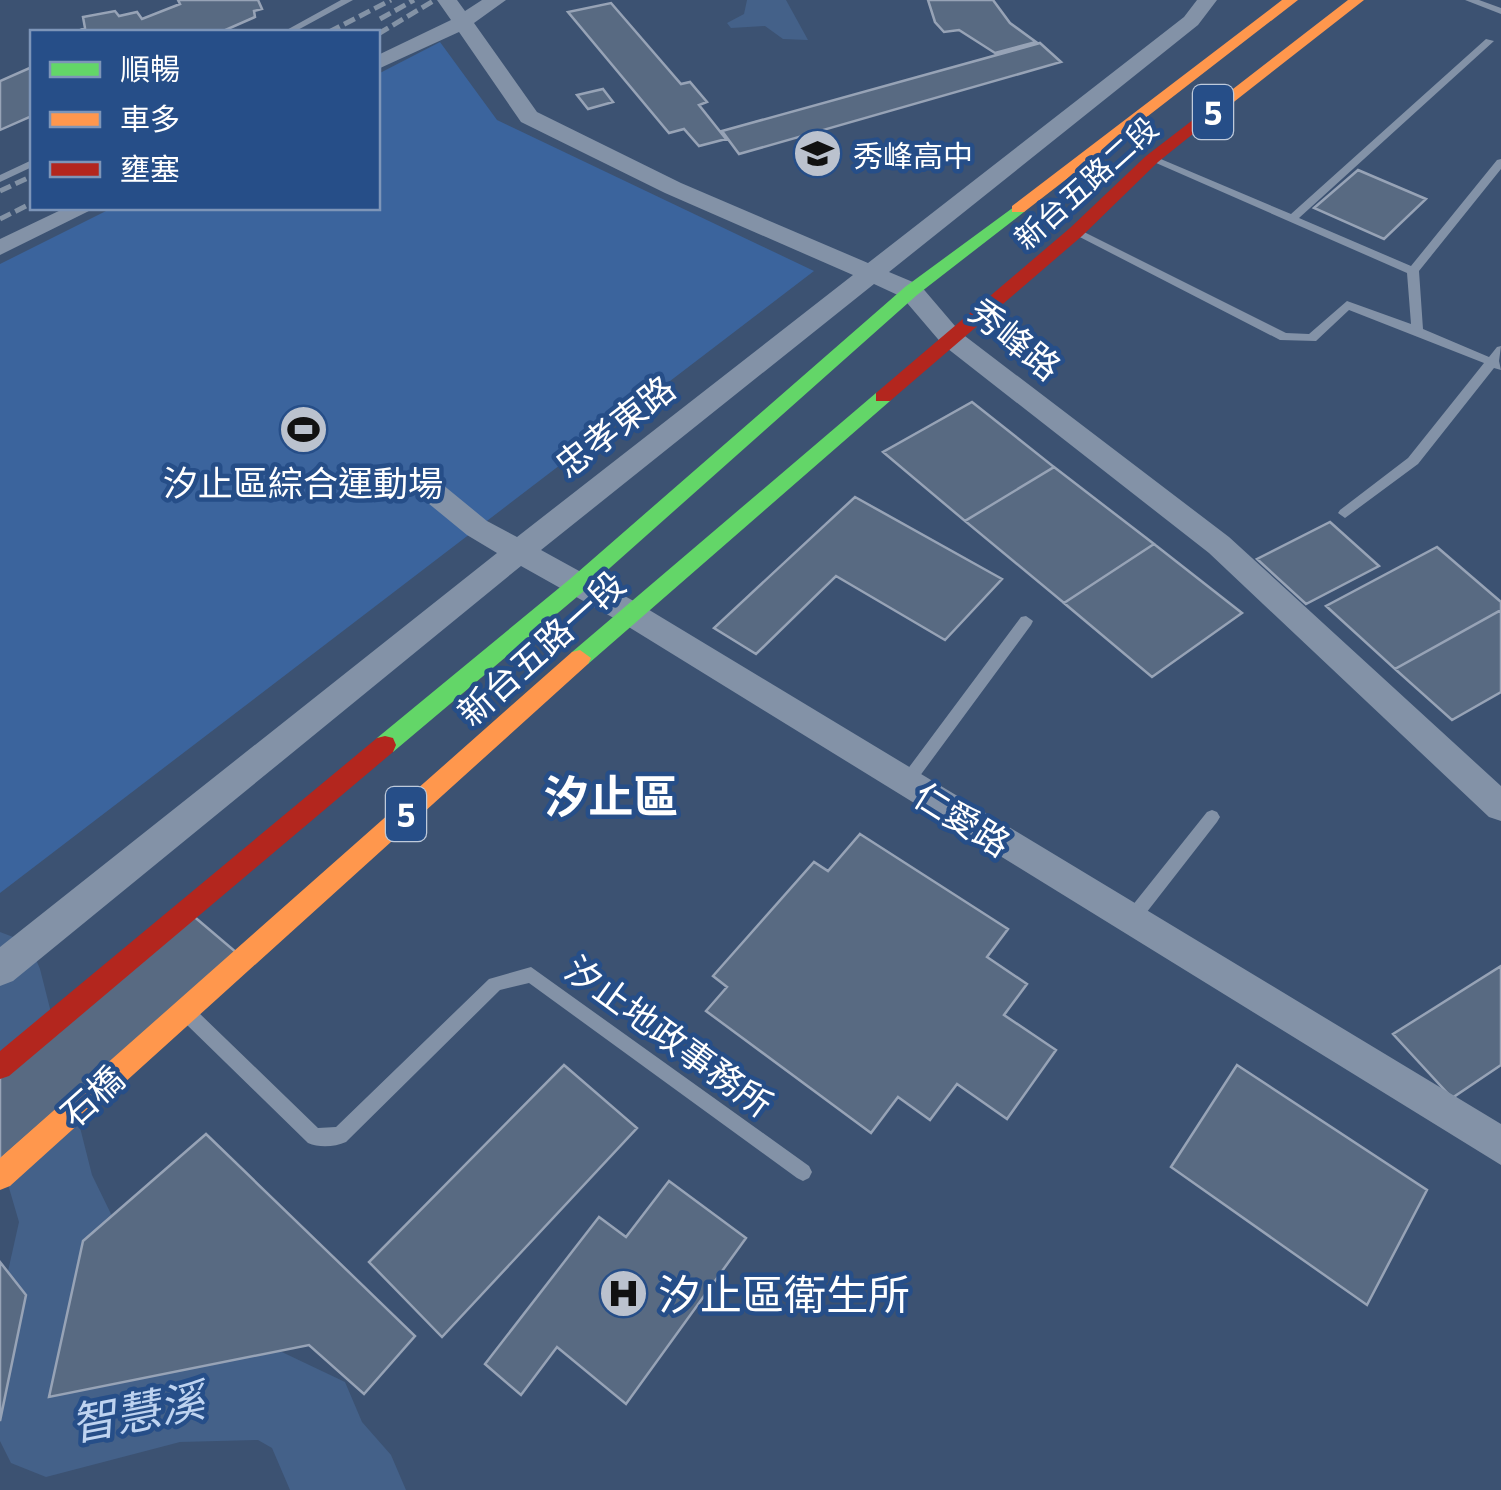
<svg xmlns="http://www.w3.org/2000/svg" width="1501" height="1490" font-family="Commissioner,'Noto Sans TC',sans-serif">
<style>
.green{fill:#3b649d}
.water{fill:#446189}
.lines{fill:none;stroke-linecap:round;stroke-linejoin:round}
.river{fill:#446189;fill-rule:evenodd}
.building{fill:#586a82;stroke:#97a3b6;stroke-width:2.5}
.lane{fill:#8392a7;fill-rule:evenodd}
.street{fill:#8392a7;fill-rule:evenodd}
.fast{fill:#63d668;fill-rule:evenodd}
.slow{fill:#ff974d;fill-rule:evenodd}
.jam{fill:#b3261e;fill-rule:evenodd}
.rail{stroke:#8392a5;stroke-width:5;stroke-dasharray:12 5;stroke-linecap:butt}
.labels{text-anchor:middle;dominant-baseline:central;stroke-width:9;stroke-linejoin:round;paint-order:stroke}
.far-poi-label{font-size:30px;fill:#fff;stroke:#264e88;text-anchor:start}
.far-street-label{font-size:30px;fill:#fff;stroke:#264e88}
.shield{fill:#264e88;stroke:#becadb;stroke-width:2.5}
.shield-label{font-size:32px;font-weight:bold;fill:#fff}
.street-label{font-size:35px;fill:#fff;stroke:#264e88}
.poi-label{font-size:35px;fill:#fff;stroke:#264e88}
.near-poi-label{font-size:42px;fill:#fff;stroke:#264e88;text-anchor:start}
.district-label{font-size:45px;font-weight:bold;fill:#fff;stroke:#264e88}
.near-water-label{font-size:45px;font-style:italic;fill:#bed3f0;stroke:#264e88}
</style>
<rect width="100%" height="100%" fill="#3c5272"/>
<path class="green" d="M440,42L497,120L814,271L0,893V264L112,208H378V74Z"/>
<path class="water" d="M747,0H786L808,40L783,39L765,26L731,28L727,23L744,14Z"/>
<g class="lines">
<path class="river" d="M0,932L29,943L40,969L92,1175L111,1214L81,1370L180,1346L265,1344L345,1382L362,1422L391,1455L406,1490H290L272,1448L258,1440L180,1442L46,1477L11,1463L0,1441V1307L19,1222L0,1157Z"/>
</g>
<path class="building" d="M178,0H258L262,9L254,11L255,17L221,32H76L85,28L83,17L115,11L119,16L137,12L142,19L180,4Z
M928,0H993L1010,23L1036,42L995,53L959,30L944,32L935,22Z
M611,3L681,84L690,82L707,102L699,105L726,139L699,146L684,129L669,133L568,12Z
M1040,43L1061,62L739,154L722,131Z
M32,67V116L0,130V81Z
M603,89L613,102L588,109L577,95Z
M1358,170L1426,199L1384,239L1314,208Z
M972,402L1054,467L965,521L883,452Z
M1054,467L1154,544L1064,603L965,521Z
M855,497L1002,579L945,640L836,576L756,654L714,628Z
M1330,522L1379,566L1306,604L1257,559Z
M1154,544L1242,613L1152,677L1064,603Z
M1437,547L1501,602V610L1395,669L1326,606Z
M1501,610V692L1452,720L1395,669Z
M860,834L1008,929L987,957L1027,984L1004,1015L1056,1050L1007,1119L957,1084L930,1120L898,1097L871,1133L706,1011L727,987L713,976L814,862L828,871Z
M191,914L237,953L0,1160V1077Z
M1501,966V1065L1452,1098L1393,1034Z
M564,1065L637,1128L442,1337L369,1262Z
M1237,1065L1427,1190L1367,1305L1171,1167Z
M206,1134L415,1336L364,1394L309,1345L49,1397L83,1241Z
M669,1181L746,1238L626,1404L557,1347L521,1395L485,1364L599,1217L626,1237Z
M0,1262L26,1295L0,1421Z"/>
<g class="lines">
<path class="lane" d="M341,0H353L294,32H283Z
M1465,0H1479L1501,8V14Z
M1486,39L1494,41L1299,218L1411,266L1497,160L1501,159V169L1419,271L1423,329L1489,357L1497,347L1501,346L1499,361L1501,370L1494,368L1418,464L1345,518L1338,513L1340,510L1408,458L1484,363L1349,310L1316,341L1280,340L1070,232L1076,229L1080,230L1286,333L1309,334L1347,301L1411,324L1407,273L1147,159L1156,157L1291,214Z
M32,160V167L0,182V175Z
M1026,616L1033,621L1031,625L911,788H901L898,783L901,778L1021,617Z
M1212,810L1217,812L1220,817L1217,822L1136,926L1130,928L1124,926L1122,921L1124,916L1207,812Z
M531,967L809,1166L812,1172L809,1178L803,1181L797,1178L529,983L500,990L346,1142C335,1147 319,1148 308,1143L185,1023L182,1017L185,1011L191,1009L197,1011L318,1128L336,1127L489,979Z"/>
<path class="street" d="M437,0H457L465,11L482,0H506L474,23L537,112L681,183L868,263L1184,17L1197,0H1217L1198,25L889,272L920,285L961,333L1229,537L1501,786V821L1489,817L1209,553L943,345L902,297L874,284L541,550L641,605L1501,1124V1165L619,621L521,566L13,981L0,986V947L497,553L467,535L417,494L413,487L417,480H437L487,521L517,537L853,275L665,193L521,122L459,32L378,69V55L451,20Z
M65,208H95L0,255V239Z"/>
<path class="fast" d="M1018,204L1026,209L1024,212L917,295L584,591L393,752H377L374,745L377,738L570,579L905,287Z
M883,391L892,397L890,401L588,664H572L569,658L572,652L876,393Z"/>
<path class="slow" d="M1282,0H1298L1024,212H1012V206Z
M1348,0H1364L1221,112H1211V106Z
M580,650L591,658L588,664L10,1186L0,1190V1158L572,652Z"/>
<path class="jam" d="M1211,106L1224,109L1158,162L1082,236L890,401H876V393L1070,228L1146,156Z
M385,736L393,738L396,745L393,752L9,1076L0,1079V1051L377,738Z"/>
<path class="rail" d="M380,19L414,0
M329,32L391,0
M378,34L435,0
M0,191L32,176
M0,219L32,203"/>
</g>
<defs>
<symbol id="school-disc" viewBox="-11 -11 22 22"><circle r="9.5" fill="#bbc2ce" stroke="#264e88"/><path d="M0-5L7-2L0 1L-7-2ZM-4 1L0 2.5L4 1V4Q0 6-4 4Z" fill="#111"/></symbol>
<symbol id="stadium-disc" viewBox="-11 -11 22 22"><circle r="9.5" fill="#bbc2ce" stroke="#264e88"/><path d="M0-5a6.5 5 0 1 0 0 10a6.5 5 0 1 0 0-10ZM-3.5-1.8h7v3.6h-7Z" fill="#111"/></symbol>
<symbol id="hospital-disc" viewBox="-11 -11 22 22"><circle r="9.5" fill="#bbc2ce" stroke="#264e88"/><path d="M-5-5h3v3.5h4V-5h3V5h-3V1.5h-4V5h-3Z" fill="#111"/></symbol>
</defs>
<g fill-rule="evenodd">
<use href="#school-disc" x="790" y="126" width="55" height="55"/>
<use href="#stadium-disc" x="276" y="402" width="55" height="55"/>
<use href="#hospital-disc" x="596" y="1266" width="55" height="55"/>
</g>
<g class="labels">
<g class="far-poi-label">
<text x="853" y="154">秀峰高中</text>
</g>
<g class="far-street-label">
<text transform="translate(1085 182) rotate(-42)">新台五路二段</text>
</g>
<g class="shield">
<rect x="1193" y="85" width="40" height="54" rx="8"/>
<rect x="386" y="787" width="40" height="54" rx="8"/>
</g>
<g class="shield-label">
<text x="1213" y="112">5</text>
<text x="406" y="814">5</text>
</g>
<g class="street-label">
<text transform="translate(1016 338) rotate(39)">秀峰路</text>
<text transform="translate(614 425) rotate(-38)">忠孝東路</text>
<text transform="translate(540 647) rotate(-42)">新台五路一段</text>
<text transform="translate(963 818) rotate(32)">仁愛路</text>
<text transform="translate(670 1035) rotate(36)">汐止地政事務所</text>
<text transform="translate(91 1095) rotate(-42)">石橋</text>
</g>
<g class="poi-label">
<text x="303" y="481">汐止區綜合運動場</text>
</g>
<g class="near-poi-label">
<text x="658" y="1293">汐止區衛生所</text>
</g>
<g class="district-label">
<text x="611" y="794">汐止區</text>
</g>
<g class="near-water-label">
<text transform="translate(137 1410) rotate(-11)">智慧溪</text>
</g>
</g>
<rect x="30" y="30" width="350" height="180" fill="#264e88" stroke="#7d95b8" stroke-width="2.5"/>
<rect x="50" y="62" width="50" height="15" fill="#63d668" stroke="#7d95b8" stroke-width="2.5"/>
<text x="120" y="80" font-size="30" fill="#ffffff">順暢</text>
<rect x="50" y="112" width="50" height="15" fill="#ff974d" stroke="#7d95b8" stroke-width="2.5"/>
<text x="120" y="130" font-size="30" fill="#ffffff">車多</text>
<rect x="50" y="162" width="50" height="15" fill="#b3261e" stroke="#7d95b8" stroke-width="2.5"/>
<text x="120" y="180" font-size="30" fill="#ffffff">壅塞</text>
</svg>
